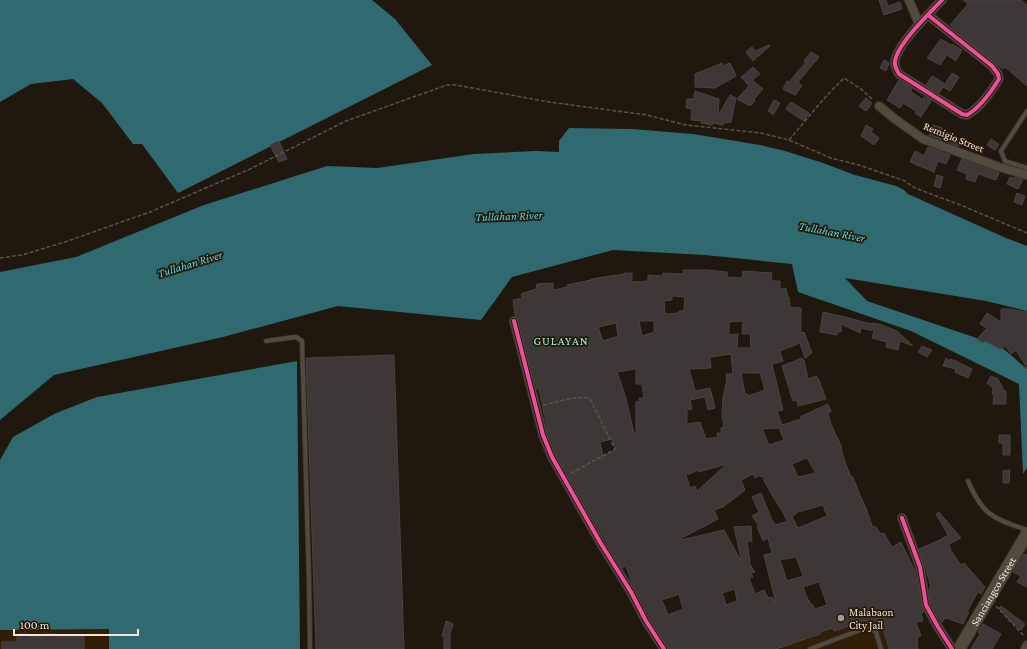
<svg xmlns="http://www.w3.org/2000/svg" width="1027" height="649" font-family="'Crimson Pro',serif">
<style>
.built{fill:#321d07}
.water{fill:#2f6a70}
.building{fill:#3d3738;stroke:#494343;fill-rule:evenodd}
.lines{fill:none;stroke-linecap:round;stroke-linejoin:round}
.lane-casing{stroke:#3c342c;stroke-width:5.5}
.street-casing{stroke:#3c342c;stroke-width:10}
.secondary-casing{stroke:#3c342c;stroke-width:14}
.path{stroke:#5a534b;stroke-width:1.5;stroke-dasharray:4 2;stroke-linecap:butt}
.lane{stroke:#504a3f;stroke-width:4}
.street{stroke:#504a3f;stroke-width:8}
.secondary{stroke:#514a3d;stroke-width:12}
.cycleway-casing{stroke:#281706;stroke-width:6}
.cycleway{stroke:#ef4d9e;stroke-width:4}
.poi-dot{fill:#a89c92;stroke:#281706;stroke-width:1.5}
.labels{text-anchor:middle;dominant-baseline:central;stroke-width:3.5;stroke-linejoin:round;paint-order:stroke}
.street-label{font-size:11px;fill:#f1e4d9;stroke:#281706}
.poi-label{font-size:11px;fill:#f1e4d9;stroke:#281706;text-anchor:start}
.water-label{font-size:12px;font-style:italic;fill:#52d4e2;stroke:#281706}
.neighbourhood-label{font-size:12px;letter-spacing:1px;fill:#95f7de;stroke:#281706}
</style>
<rect width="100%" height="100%" fill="#20170e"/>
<path class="built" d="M891,590L905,649H761Z
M109,629V649H0V630Z"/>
<path class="water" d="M0,0H372L395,19L432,65L178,193L142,144H133L102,103L73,79L31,84L0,102Z
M569,128L632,129L693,134L760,145L785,151L823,163L855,175L896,186L904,190L908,194L1006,238L1027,246V311L986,301L845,278L867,301L1000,346L1027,369V468L1023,474L1019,384L911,331L798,292L792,264L705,255L613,250L512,277L481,320L338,306L223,337L54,375L0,420V272L76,257L204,205L327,166L377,168L474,154L536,151L559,152V141Z
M297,361L300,649H109V629L0,630V460L13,437L54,414L97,397Z"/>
<path class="building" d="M879,0H886L888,6L900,2L902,9L884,15Z
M963,0H1021L1027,5V86L1005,67L1003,69L950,25L968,4Z
M941,39L951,45L952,44L962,50L956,61L947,55L940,65L927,58Z
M769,45L770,46L753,61L746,52L752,47L755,51Z
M811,52L819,57L798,82L802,86L795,95L783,89L787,81L789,82L806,62L804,61Z
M884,60L889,63L886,71L880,68Z
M722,63L723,66L730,63L736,76L715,88L695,87V74Z
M753,67L760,74L752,80L763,89L754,99L755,101L750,106L737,99L749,86L741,77Z
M952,73L959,77L950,91L943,87L939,93L926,85L932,76L945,84Z
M899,80L912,89L910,91L923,100L924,97L931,101L921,117L915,113L916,111L903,103L900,108L887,100Z
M695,91L719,99L718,116L730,95L736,98L731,122L723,123V125L713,123L712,125L701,123L702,121L691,120L692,109L686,108L687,99H694V94H695Z
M866,98L872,103L866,111L859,106Z
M774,100L780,103L773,115L768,111Z
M791,102L809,113L804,121L786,109Z
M866,125L873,129L871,132L879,138L874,145L861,136Z
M933,125L942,128V130L952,134L951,135L962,140L959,146L929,135Z
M991,139L999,144L995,150L987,145Z
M279,141L287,159L279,162L270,145Z
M928,147L950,155L946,164L938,161L934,172L910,162L915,151L924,156Z
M962,159L999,173L996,180L978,174L975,182L966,179L967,174L957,170Z
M937,175L943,177L940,188L934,186Z
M1010,177L1014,179L1015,177L1023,179L1018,189L1007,184Z
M1017,193L1025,196L1022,205L1014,202Z
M683,270H707L727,272V277L742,278L743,271L772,273L771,281H780V289L786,288L788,298L789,297L790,307L801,308V333L804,332L812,353L805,358L800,343L780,351L783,361L772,364L783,410L777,411L782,425L801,419L800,417L828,404L831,412L828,413L831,424L842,448H841L845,462L851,477L852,476L855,482L859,493L866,508L873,528L875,526L881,534L884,533L892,547L901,542L915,571L921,606L924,612L921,613L923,621L916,622L921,636L917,638L918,649H889L881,621L866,624V620L834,631L833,628L820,632V634L776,649H669L651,618L632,583L626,566L622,568L605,539L557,455L548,433L539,389H537L519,320L515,316L513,300L522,298L521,294L536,289L537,284L553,283V290L567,287V285L591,280V279L624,274V273H632V282L648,281V275L663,276V273L684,274ZM672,296L685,297L684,311H679V313L665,314L664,301L672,300ZM639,321H654V332L642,336ZM743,321L742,334H750L751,348H737L738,334L729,335V322ZM616,323L618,336L603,341L598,327ZM731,354L733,374H726L727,379L723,398L722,415L724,427L721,428V433H717L718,437L706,439L700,422L687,424V410L692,409L690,400L705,397L708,410L715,408L710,388L695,391L689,369L711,368L710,357ZM636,369V384H642L644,398H639L640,401L636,402V432L634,433L625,395L617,372ZM741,373H760L765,390L748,396V394H745ZM779,428L784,440L769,445L762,429ZM612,439L616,450L603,456L600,442ZM807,458L816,473L798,477L792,464ZM727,464L697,491L695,486L690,488L686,475L699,470V472ZM753,474L755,478L760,475L761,477L763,476L765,483L780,508H781L787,521L776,525L772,520L761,493L752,497L759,512L752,516L759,526H757L763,541L768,538L772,553L764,555L776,603L772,597L768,598L764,590L755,594L749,578L753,577L751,573L755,572L749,563H750L747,541H752L751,526L734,527L741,559H740L724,530L681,540L680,539L718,519L714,510L723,507L745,490L741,480ZM823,505L827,516L798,528L792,517L798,512ZM796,557L803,576L787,581L780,560ZM819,582L827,605L815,609L812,604H810L809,600H808L803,587ZM735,589L737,601L726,605L722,593ZM679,594L683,609L668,615L662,600Z
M1001,309H1010L1027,312V368L1016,350L1011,354L1005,346L1000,349L985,341L983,343L977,339L987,328L980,324L987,313L1001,322Z
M823,312L849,318L867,323L879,324L897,331L913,346L900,341L898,350L886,347L887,342L872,338L874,331L861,328L860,333L841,324V332H837V335L820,332Z
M922,346L932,350L927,357L918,352Z
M394,355L404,649H316L306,358Z
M802,358L804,360L808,379L816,376L819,380L826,399L798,406L797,400L793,401L782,366Z
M946,358L950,361V359L956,361L972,369L968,378L955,372L956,369L943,366Z
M991,376L998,379L1004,391H1006V404H993L994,395L992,394L993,388L987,383Z
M999,435H1010V455H1003V443H999Z
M1010,470L1009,483H1003V471Z
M939,512L961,538L949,544L951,551L961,565L964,563L985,587L981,594L978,592L974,599L967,612H969L963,624L946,618L942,622L931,603L929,588H931L925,565L919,549L940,540L948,535L936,514Z
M1024,554L1027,555V587L1017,582L1021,576L1013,572Z
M1001,606L1025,624L1021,630L1011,622L999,608Z
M446,621L453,624L450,634V649H444V636H442Z
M983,624L1001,634L992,649H971L980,634L978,632Z
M18,634H27V636L46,637V634H56V636H84V649H2V642H16Z"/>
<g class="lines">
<defs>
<path id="lane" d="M1027,111L1001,151L1005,161L1027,168
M266,341L296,337L302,341L309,579L310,649
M968,481C983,516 993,518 1027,530
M810,649L868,627L876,632L881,649"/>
<path id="street" d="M909,0L919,24
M928,15L992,66L998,74L999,79C991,92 981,107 967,115L962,114L899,74C897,70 894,66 895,62C896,45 930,13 942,0
M879,106L895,119L923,139L999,167L1027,175
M514,321L543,435L552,457L600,542L631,592L646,621L664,649
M902,518L920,567L926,605L938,627L952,649
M1025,649L1027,645"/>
<g id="secondary">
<path id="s1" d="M959,649L1027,534"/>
</g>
</defs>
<use href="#lane" class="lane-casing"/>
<use href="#street" class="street-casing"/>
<use href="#secondary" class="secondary-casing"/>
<path class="path" d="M789,140C807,119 824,97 844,78L861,89L873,100
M0,258L22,255L65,242L150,212L250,169L346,121L447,85H456L549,102L647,115L686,125L761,133L789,140L831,158L859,165L905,181L915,188L963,206L1027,233
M543,405C554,403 580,394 590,399L615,449L570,474
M996,606L1025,637"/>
<use href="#lane" class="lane"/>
<use href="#street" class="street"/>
<use href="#secondary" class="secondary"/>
<defs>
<path id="cycleway" d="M928,15L992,66L998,74L999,79C991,92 981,107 967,115L962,114L899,74C897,70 894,66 895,62C896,45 930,13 942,0
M514,321L543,435L552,457L600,542L631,592L646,621L664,649
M902,518L920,567L926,605L938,627L952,649"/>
</defs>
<use href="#cycleway" class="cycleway-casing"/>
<use href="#cycleway" class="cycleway"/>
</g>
<circle class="poi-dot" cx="841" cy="618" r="4"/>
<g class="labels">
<g class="street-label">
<text transform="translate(954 137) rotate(22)">Remigio Street</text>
<text stroke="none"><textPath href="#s1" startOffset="67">Sanciangco Street</textPath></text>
</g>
<g class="poi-label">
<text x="849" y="612">Malabaon<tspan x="849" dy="13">City Jail</tspan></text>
</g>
<g class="water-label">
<text transform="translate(509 216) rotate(-2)">Tullahan River</text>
<text transform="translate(832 232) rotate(11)">Tullahan River</text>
<text transform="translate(190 264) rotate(-17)">Tullahan River</text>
</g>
<g class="neighbourhood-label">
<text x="561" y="341">GULAYAN</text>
</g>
</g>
<path d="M14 629v6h124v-6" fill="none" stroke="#f1e4d9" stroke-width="2"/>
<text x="20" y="629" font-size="12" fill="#f1e4d9" stroke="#281706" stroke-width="3" paint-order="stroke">100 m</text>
</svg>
